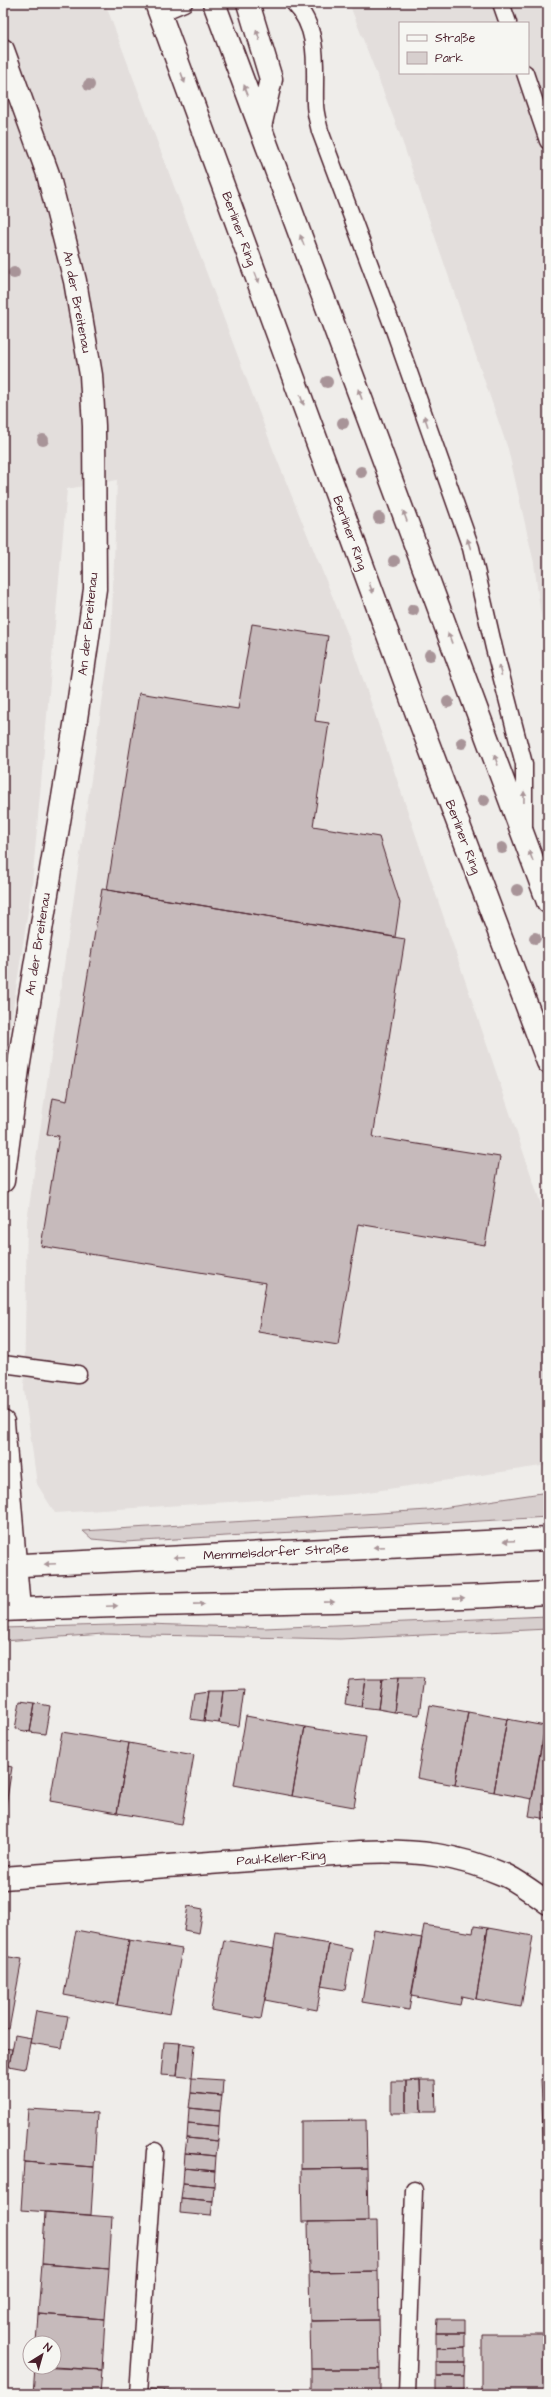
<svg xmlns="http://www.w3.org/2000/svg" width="551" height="2397" font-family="'Architects Daughter',sans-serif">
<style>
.built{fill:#e3dedc;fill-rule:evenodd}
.green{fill:#d7cfce;stroke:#90777c}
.building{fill:#c6babb;stroke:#4a1f2b}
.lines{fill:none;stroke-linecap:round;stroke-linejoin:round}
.service-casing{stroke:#4a1f2b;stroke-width:19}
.minor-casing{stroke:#4a1f2b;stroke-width:25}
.secondary-casing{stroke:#4a1f2b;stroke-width:25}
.primary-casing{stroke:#4a1f2b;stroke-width:25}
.service{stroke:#f6f6f2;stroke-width:16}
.minor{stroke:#f6f6f2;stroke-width:22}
.secondary{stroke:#f6f6f2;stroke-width:22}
.primary{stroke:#f6f6f2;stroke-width:22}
.tree{fill:#a89498}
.oneway{fill:#a99598}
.labels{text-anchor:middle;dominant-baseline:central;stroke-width:3;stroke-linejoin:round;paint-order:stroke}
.street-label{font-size:13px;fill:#4a1f2b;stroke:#f6f6f2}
</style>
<rect width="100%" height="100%" fill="#efedea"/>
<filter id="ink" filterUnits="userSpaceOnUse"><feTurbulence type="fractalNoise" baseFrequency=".025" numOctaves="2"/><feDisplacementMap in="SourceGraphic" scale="8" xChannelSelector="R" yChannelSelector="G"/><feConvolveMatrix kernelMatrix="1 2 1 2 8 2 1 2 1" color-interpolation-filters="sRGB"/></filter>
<g filter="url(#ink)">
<path class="built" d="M3,3H105L274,452L348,635L548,1225V1465L355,1494L55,1513L37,1484L24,1390L27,1221L111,641L117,480L67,489L32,885L3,1074Z
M349,3H548V670L534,563L508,449L399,132ZM400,23H528V73H400Z"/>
<path class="green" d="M548,1492V1517L125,1542L92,1539L83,1531L429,1510Z
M548,1616V1629L340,1639L103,1634L3,1641V1628L147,1624L265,1628Z"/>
<path class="building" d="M252,624L328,636L315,721L329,723L313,826L379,837L400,903L395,937L107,890L139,693L238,709Z
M102,889L405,939L373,1137L500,1157L485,1245L358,1224L338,1345L258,1332L266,1283L41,1246L59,1136L47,1135L53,1098L67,1101Z
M398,1678H424L419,1715L394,1712Z
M398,1678L394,1712L378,1709L382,1679Z
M365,1679L361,1707L345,1704L349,1680Z
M365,1679H382L378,1709L361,1707Z
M244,1690L239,1726L219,1723L223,1691Z
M208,1691L204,1721L190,1719L194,1693Z
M208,1691H223L219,1723L204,1721Z
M20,1701L35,1703L30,1732L15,1729Z
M35,1703L50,1706L45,1734L30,1732Z
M430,1705L468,1712L455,1785L417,1778Z
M468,1712L507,1719L494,1792L455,1785Z
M246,1716L305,1727L292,1796L234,1785Z
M507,1719L545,1726L532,1799L494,1792Z
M305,1727L366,1737L354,1807L292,1796Z
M62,1732L129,1743L117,1813L50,1801Z
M129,1743L194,1755L182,1824L117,1813Z
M541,1746L548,1748V1819L529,1816Z
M3,1765L12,1767L4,1818L3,1817Z
M188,1906L203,1909L199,1933L184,1930Z
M424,1925L473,1933L474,1926L488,1928L476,1999L462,1996L460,2005L411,1996Z
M488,1928L533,1936L521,2007L476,1999Z
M76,1930L129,1940L117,2005L64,1995Z
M374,1930L422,1938L409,2010L362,2002Z
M276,1935L329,1944L317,2010L265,2000Z
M129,1940L182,1949L170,2014L117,2005Z
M224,1940L274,1949L261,2019L211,2010Z
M329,1944L352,1949L345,1990L321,1986Z
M3,1956L22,1959L9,2029L3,2028Z
M36,2011L68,2016L62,2048L30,2043Z
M15,2035L31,2038L25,2069L9,2066Z
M164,2042L180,2043L177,2076L161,2075Z
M180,2043L195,2045L192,2078L177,2076Z
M3,2048L12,2049L7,2077L3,2076Z
M192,2078L223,2080L222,2096L191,2093Z
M541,2079H548V2154H544Z
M420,2080L421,2112L406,2113V2081Z
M420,2080H435L436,2112H421Z
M391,2081H406V2113H391Z
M191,2093L222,2096L220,2111L189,2108Z
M189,2108L220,2111L219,2126L188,2123Z
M28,2109L97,2113L94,2167L24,2162Z
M366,2120L367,2168L301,2169V2121Z
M188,2123L219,2126L218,2141L187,2138Z
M187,2138L218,2141L216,2156L185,2153Z
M185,2153L216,2156L215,2171L184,2168Z
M24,2162L94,2167L91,2215L21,2210Z
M184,2168L215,2171L214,2186L183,2183Z
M367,2168L368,2221L302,2222L301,2169Z
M183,2183L214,2186L213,2201L181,2198Z
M181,2198L213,2201L211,2216L180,2213Z
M45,2212L112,2217L109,2269L42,2264Z
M377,2221L378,2271L309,2272L308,2222Z
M42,2264L109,2269L105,2319L38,2314Z
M378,2271L379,2320L310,2321L309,2272Z
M38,2314L105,2319L102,2370L54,2367V2343H36Z
M437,2319H465V2333H436Z
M379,2320L380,2369H311L310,2321Z
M436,2333H465V2347L436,2348Z
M482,2334H548V2394H482Z
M465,2347V2362H436V2348Z
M436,2362H465L464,2376H436Z
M35,2367L102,2370L100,2394H33Z
M311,2369H380V2394H311Z
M436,2376H464V2390L436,2391Z
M150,2389L164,2390V2394H149Z
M164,2390L179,2391V2394H164Z
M464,2390V2394H436V2391Z
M179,2391H193V2394H179Z"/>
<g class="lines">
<defs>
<path id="service" d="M294,3C321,30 314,70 315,104C315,113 318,122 320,131L393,327L471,548L494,648L524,764V828
M501,3L508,23
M160,13L184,3
M525,73L548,141
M3,1364L78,1374
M138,2394L155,2151
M407,2394L414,2190"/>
<path id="minor" d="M3,50L48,174L75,281L91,375L94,426L95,589L76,719L18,1069L3,1181
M3,1422L19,1609
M3,1878L361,1852C416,1850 457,1854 507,1876C521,1883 535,1894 548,1903"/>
<path id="secondary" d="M3,1566L548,1539
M3,1610C185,1601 366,1604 548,1593"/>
<path id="primary" d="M156,3L417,714L548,1062
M214,3L548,902
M248,3L271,79L260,127"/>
</defs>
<use href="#service" class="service-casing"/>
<use href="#minor" class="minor-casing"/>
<use href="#secondary" class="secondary-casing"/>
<use href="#primary" class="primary-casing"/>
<use href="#service" class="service"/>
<use href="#minor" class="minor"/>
<use href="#secondary" class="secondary"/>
<use href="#primary" class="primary"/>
</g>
<g class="tree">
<circle cx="89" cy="85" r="6"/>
<circle cx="14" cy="273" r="6"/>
<circle cx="327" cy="382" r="6"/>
<circle cx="343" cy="423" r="6"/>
<circle cx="43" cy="440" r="6"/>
<circle cx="361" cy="472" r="6"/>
<circle cx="379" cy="518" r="6"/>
<circle cx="394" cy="561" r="6"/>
<circle cx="413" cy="610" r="6"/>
<circle cx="430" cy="655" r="6"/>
<circle cx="448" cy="702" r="6"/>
<circle cx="462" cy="743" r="6"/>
<circle cx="484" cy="800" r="6"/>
<circle cx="502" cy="848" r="6"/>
<circle cx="517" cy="890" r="6"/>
<circle cx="535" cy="938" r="6"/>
</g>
<defs><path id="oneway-solid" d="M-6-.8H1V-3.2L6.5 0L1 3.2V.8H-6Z"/></defs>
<g class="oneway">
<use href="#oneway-solid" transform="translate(258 35) rotate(-107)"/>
<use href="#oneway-solid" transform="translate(183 78) rotate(70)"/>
<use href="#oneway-solid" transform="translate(246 90) rotate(-111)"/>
<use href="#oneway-solid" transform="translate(302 240) rotate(-110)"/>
<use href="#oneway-solid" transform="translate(257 278) rotate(70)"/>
<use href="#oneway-solid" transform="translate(360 394) rotate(-110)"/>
<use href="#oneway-solid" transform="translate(302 400) rotate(70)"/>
<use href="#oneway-solid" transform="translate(426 421) rotate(-109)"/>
<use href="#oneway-solid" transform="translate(405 516) rotate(-110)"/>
<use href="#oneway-solid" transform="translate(469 544) rotate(-108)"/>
<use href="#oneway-solid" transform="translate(371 588) rotate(70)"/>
<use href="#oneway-solid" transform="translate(450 638) rotate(-110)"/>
<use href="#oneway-solid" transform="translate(500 670) rotate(-105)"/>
<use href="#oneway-solid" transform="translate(496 760) rotate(-110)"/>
<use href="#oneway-solid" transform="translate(524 797) rotate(-89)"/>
<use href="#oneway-solid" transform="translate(531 856) rotate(-110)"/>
<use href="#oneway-solid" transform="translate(509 1541) rotate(177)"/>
<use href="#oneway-solid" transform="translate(379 1547) rotate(177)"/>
<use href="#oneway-solid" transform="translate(179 1557) rotate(177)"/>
<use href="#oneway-solid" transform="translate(50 1564) rotate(177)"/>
<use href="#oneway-solid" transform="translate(459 1598) rotate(-3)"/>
<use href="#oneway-solid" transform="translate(329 1602) rotate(-1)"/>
<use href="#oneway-solid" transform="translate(199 1604) rotate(-1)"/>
<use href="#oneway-solid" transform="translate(112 1606) rotate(-2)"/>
</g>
</g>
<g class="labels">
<g class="street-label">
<text transform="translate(239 229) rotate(70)">Berliner Ring</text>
<text transform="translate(77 302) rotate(79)">An der Breitenau</text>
<text transform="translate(350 533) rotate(70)">Berliner Ring</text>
<text transform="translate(88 624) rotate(-84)">An der Breitenau</text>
<text transform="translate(463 837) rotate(69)">Berliner Ring</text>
<text transform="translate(38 944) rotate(-81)">An der Breitenau</text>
<text transform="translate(276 1552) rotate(-3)">Memmelsdorfer Straße</text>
<text transform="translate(281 1858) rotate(-4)">Paul-Keller-Ring</text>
</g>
</g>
<rect width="551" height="2397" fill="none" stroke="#f6f6f2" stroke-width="16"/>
<rect x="8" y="8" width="535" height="2381" fill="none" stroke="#4a1f2b" stroke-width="1.5" filter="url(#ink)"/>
<rect x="399" y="22" width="130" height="52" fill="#f6f6f2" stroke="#b1a0a2"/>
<rect x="407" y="35" width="20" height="6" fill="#f6f6f2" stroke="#b1a0a2"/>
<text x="435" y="42" font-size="12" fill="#4a1f2b">Straße</text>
<rect x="407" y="52" width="20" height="12" fill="#d7cfce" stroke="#b1a0a2"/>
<text x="435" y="62" font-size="12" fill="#4a1f2b">Park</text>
<g transform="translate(42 2355) rotate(37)"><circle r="19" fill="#f6f6f2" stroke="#b1a0a2"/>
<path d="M0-3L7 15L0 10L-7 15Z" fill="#4a1f2b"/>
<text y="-6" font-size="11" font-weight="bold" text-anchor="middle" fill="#4a1f2b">N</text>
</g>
</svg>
